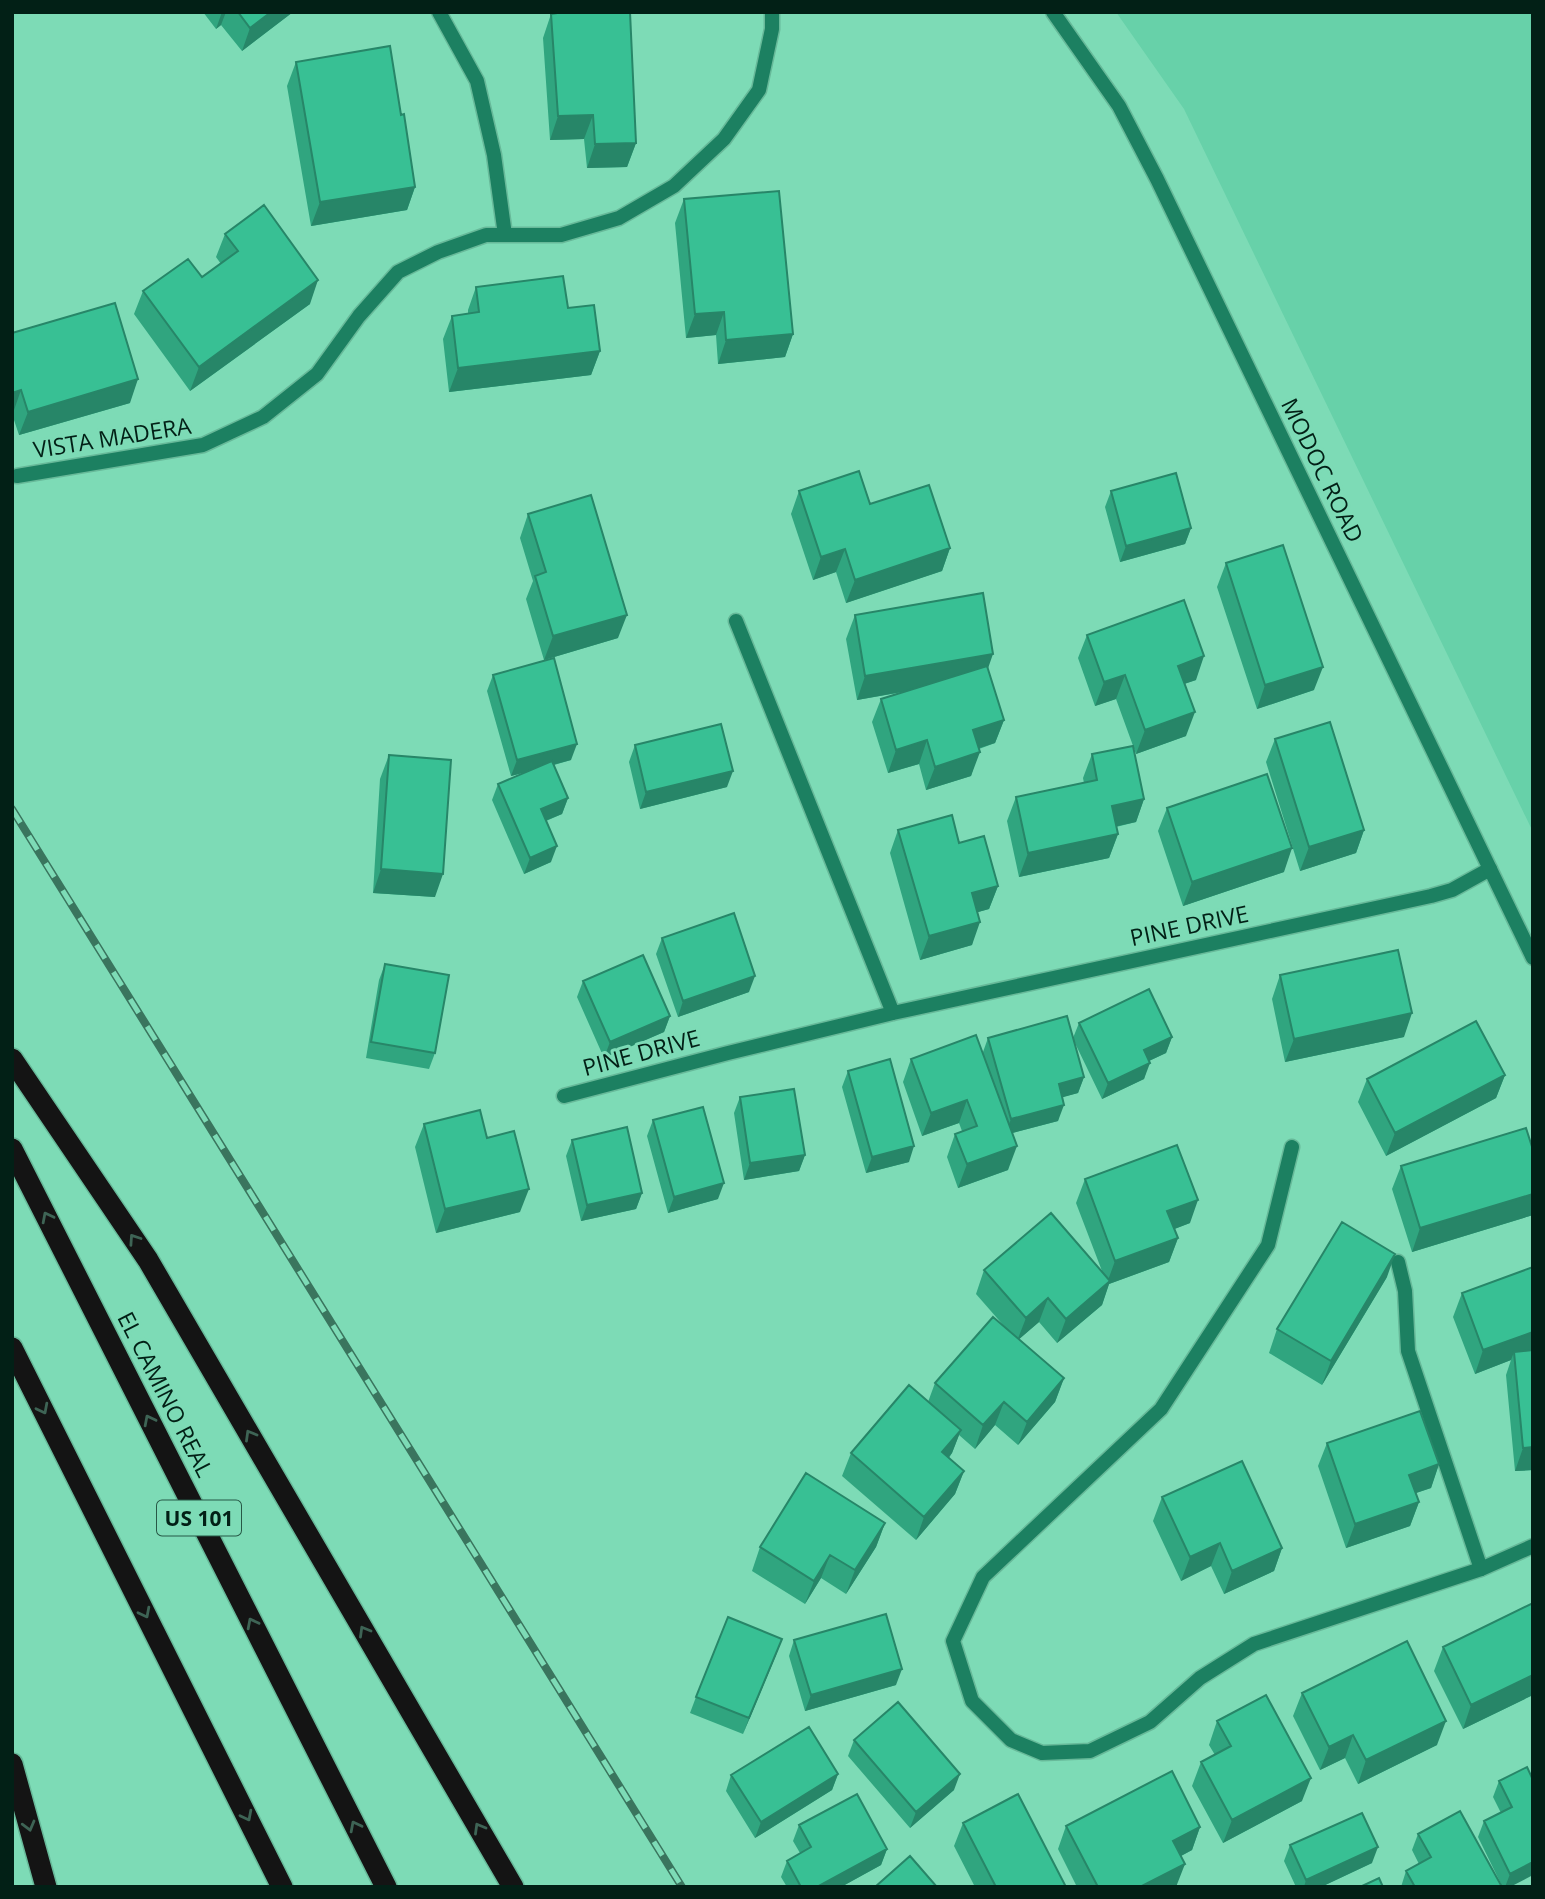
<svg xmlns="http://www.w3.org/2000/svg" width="1545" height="1899" font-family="'Open Sans',sans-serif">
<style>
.built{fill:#67d1a9}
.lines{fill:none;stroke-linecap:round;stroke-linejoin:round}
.service-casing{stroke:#67b999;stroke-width:17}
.minor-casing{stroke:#67b999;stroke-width:17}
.tertiary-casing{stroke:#67b999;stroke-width:17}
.motorway-casing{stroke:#67b999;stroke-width:24}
.service{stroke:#1c8061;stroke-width:14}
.minor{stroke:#1c8061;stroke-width:14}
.tertiary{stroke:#1c8061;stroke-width:14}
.motorway{stroke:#141414;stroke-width:21}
.rail-casing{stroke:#3a755e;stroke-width:8}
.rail{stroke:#7ddbb6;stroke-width:5;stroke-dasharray:16;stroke-linecap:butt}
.wall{fill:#30a57f}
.shaded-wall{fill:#278668}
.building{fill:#38c094;stroke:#278668;stroke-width:2}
.oneway{stroke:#3e6455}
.labels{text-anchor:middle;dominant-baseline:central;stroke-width:6;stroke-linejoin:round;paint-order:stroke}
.shield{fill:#7ddbb6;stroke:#275846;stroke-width:2}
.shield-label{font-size:21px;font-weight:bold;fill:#022016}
.street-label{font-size:23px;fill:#022016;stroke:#7ddbb6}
</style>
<rect width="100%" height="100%" fill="#7ddbb6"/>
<path class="built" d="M1116,12H1533V832L1184,109Z"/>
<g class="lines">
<defs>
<path id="service" d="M439,12L477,81L494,155L505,235
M17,476L203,445L263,417L317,374L359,316L398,272L438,252L486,235H561L619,218L674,186L724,139L759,90L772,29V12
M1398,1262L1405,1291L1408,1351L1481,1569"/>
<path id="minor" d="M736,621L893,1013
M564,1096L728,1053L893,1013L1431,896L1452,890L1490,869
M1292,1147L1268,1245L1161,1409L983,1577L953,1641L972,1701L1011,1740L1042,1753L1090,1751L1150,1722L1200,1678L1254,1644L1481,1569L1533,1546"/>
<path id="tertiary" d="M1053,12L1119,106L1157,179L1533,958"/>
<path id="motorway" d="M12,1059L148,1260L513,1887
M12,1149L386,1887
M12,1348L282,1887
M12,1764L46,1887"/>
</defs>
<use href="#service" class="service-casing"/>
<use href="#minor" class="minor-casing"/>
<use href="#tertiary" class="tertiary-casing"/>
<use href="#motorway" class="motorway-casing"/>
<use href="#service" class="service"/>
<use href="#minor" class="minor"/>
<use href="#tertiary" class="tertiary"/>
<use href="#motorway" class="motorway"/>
<defs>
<path id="rail" d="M12,809L682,1887"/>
</defs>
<use href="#rail" class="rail-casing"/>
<use href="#rail" class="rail"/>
</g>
<path class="wall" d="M203,12H293L242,51L221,25L216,29Z
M551,14L636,143L627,167L587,168L584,139L550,140L543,38Z
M296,62L401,115L415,187L407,210L311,226L287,86Z
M684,199L793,334L785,357L718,364L716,335L686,338L675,223Z
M225,234L310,304L190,391L134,314L143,291L202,277L221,264L216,257Z
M476,287L568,308L600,351L591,375L449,392L443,339L452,316L468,314V310Z
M12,333L130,403L19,435L12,414Z
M799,491L870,504L950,548L942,571L846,603L836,572L813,580L791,514Z
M1111,491L1191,528L1185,544L1120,562L1105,507Z
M528,514L618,638L544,660L526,599L533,581L520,538Z
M1226,563L1314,690L1257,709L1217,587Z
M855,615L988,669L1004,720L995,743L979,749L971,776L926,790L919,764L888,773L872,722L881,699L903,692L857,700L846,639Z
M1087,635L1196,680L1184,684L1186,736L1136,754L1116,699L1095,706L1078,658Z
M493,675L571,760L554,765L568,798L562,814L546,821L551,862L524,874L492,800L498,784L523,773L511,776L487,691Z
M1275,739L1364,830L1356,853L1300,871L1266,762Z
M635,745L727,787L640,809L629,762Z
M1092,754L1144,799L1136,822L1116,827L1118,834L1109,858L1019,877L1007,821L1016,797L1084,783L1083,778Z
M389,755L435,897L373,893L380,779Z
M1167,808L1284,872L1183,906L1158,831Z
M898,830L959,843L998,886L989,909L978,912L972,945L920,960L890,853Z
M662,938L749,992L678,1017L656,954Z
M385,964L435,1053L429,1069L366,1058L379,980Z
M1280,975L1404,1037L1285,1062L1272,999Z
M583,981L670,1016L664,1032L604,1058L577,997Z
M1079,1023L1172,1037L1166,1053L1149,1061L1144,1079L1102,1099L1074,1041L1084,1077L1078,1093L1062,1097L1058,1121L1012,1133L1008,1170L958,1188L947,1157L955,1134L962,1131L959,1123L922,1136L903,1082L911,1059L983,1052L988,1038H1073Z
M848,1071L909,1162L866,1173L842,1087Z
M1505,1075L1496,1098L1386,1156L1358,1102L1367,1079Z
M740,1097L805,1155L799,1171L744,1180L734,1113Z
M653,1120L718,1199L668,1213L647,1136Z
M424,1124L487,1138L520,1212L436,1233L415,1147Z
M572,1140L642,1193L636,1209L581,1221L566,1156Z
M1533,1150V1215L1412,1252L1392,1189L1401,1166Z
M1085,1179L1190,1223L1174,1229L1178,1238L1169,1262L1109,1284L1102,1305L1057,1343L1039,1322L1019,1339L1064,1378L1055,1402L1018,1445L995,1425L975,1449L959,1435L952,1453L949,1458L964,1471L955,1494L916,1540L842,1476L851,1453L928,1402L935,1383L1004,1326L976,1294L984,1270L1102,1271L1076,1203Z
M1533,1267V1470L1515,1471L1506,1375L1511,1360L1475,1374L1453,1317L1462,1293Z
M1387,1277L1322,1385L1269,1353L1277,1329Z
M1327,1443L1439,1464L1431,1488L1416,1493L1419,1502L1410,1526L1346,1548L1318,1466Z
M1162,1497L1282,1548L1274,1571L1224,1594L1211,1566L1181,1581L1153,1521Z
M885,1523L876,1547L846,1594L821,1578L805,1604L752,1571L760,1547Z
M1533,1603V1695L1463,1729L1434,1671L1443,1647Z
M794,1640L896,1685L805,1711L789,1656Z
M776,1655L743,1734L690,1713L696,1697Z
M1302,1693L1437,1745L1358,1784L1345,1758L1320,1770L1293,1716Z
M1217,1721L1302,1801L1223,1843L1192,1786L1201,1762L1215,1755L1209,1745Z
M854,1740L954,1790L910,1828L848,1756Z
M1527,1767L1510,1887H1401L1406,1871L1419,1864L1412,1850L1418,1834L1501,1884L1478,1837L1484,1821L1501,1813L1493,1797L1499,1781Z
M838,1774L832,1790L755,1838L726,1791L731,1775Z
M963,1823L1066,1887H975L954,1846Z
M799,1825L887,1849L881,1865L841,1887H787L781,1877L787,1861L800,1853L793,1841Z
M1066,1826L1200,1827L1192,1850L1181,1856L1176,1887H1077L1058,1849Z
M1290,1845L1372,1863L1321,1887H1296L1284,1861Z"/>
<path class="shaded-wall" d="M222,12H226L221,25L216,29Z
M271,12H293L242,51L250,28Z
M593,115L584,139L550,140L558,116Z
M636,143L627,167L587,168L595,144Z
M415,187L407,210L311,226L320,202Z
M318,280L310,304L190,391L199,367Z
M724,312L716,335L686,338L695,314Z
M793,334L785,357L718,364L726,340Z
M600,351L591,375L449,392L458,368Z
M138,379L130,403L19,435L28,412Z
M21,390L13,413L12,414V393Z
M1191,528L1185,544L1120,562L1126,546Z
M950,548L942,571L846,603L855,580Z
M845,549L836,572L813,580L821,557Z
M627,615L618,638L544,660L553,636Z
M993,654L985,677L857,700L865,676Z
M1204,656L1196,680L1169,689L1178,666Z
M1323,667L1314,690L1257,709L1265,685Z
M1125,675L1116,699L1095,706L1104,682Z
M1195,712L1186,736L1136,754L1145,730Z
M1004,720L995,743L964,753L973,730Z
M927,740L919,764L888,773L896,750Z
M577,744L571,760L511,776L517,760Z
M980,752L971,776L926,790L935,767Z
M733,771L727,787L640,809L646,792Z
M568,798L562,814L535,825L541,809Z
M1144,799L1136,822L1104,829L1112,806Z
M1364,830L1356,853L1300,871L1309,847Z
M1118,834L1109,858L1019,877L1028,853Z
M557,846L551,862L524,874L530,858Z
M1292,848L1284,872L1183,906L1192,882Z
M381,869L443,874L435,897L373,893Z
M998,886L989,909L964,916L972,893Z
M980,922L972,945L920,960L929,936Z
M755,976L749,992L678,1017L683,1001Z
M1412,1013L1404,1037L1285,1062L1294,1039Z
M670,1016L664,1032L604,1058L610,1042Z
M1172,1037L1166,1053L1138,1066L1144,1050Z
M1150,1063L1144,1079L1102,1099L1108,1083Z
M1505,1075L1496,1098L1386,1156L1395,1133Z
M1084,1077L1078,1093L1053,1100L1059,1084Z
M967,1100L959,1123L922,1136L931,1113Z
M1064,1105L1058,1121L1005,1135L1011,1119Z
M914,1146L909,1162L866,1173L872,1157Z
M1017,1146L1008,1170L958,1188L967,1164Z
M805,1155L799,1171L744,1180L750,1163Z
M724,1183L718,1199L668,1213L674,1197Z
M529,1189L520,1212L436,1233L445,1209Z
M642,1193L636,1209L581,1221L587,1205Z
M1533,1194V1215L1412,1252L1420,1228Z
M1198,1200L1190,1223L1159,1235L1167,1211Z
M1178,1238L1169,1262L1109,1284L1102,1305L1057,1343L1066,1319L1107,1283L1115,1261Z
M1395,1254L1387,1277L1322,1385L1331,1361Z
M1048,1298L1039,1322L1017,1341L1026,1318Z
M1533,1332V1352H1514L1511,1360L1475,1374L1483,1350Z
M1064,1378L1055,1402L1018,1445L1027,1422Z
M1004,1402L995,1425L975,1449L983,1425Z
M961,1430L952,1453L933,1476L942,1452Z
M1533,1447V1470L1515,1471L1523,1448Z
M1439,1464L1431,1488L1401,1498L1409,1475Z
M964,1471L955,1494L916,1540L924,1517Z
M1419,1502L1410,1526L1346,1548L1355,1524Z
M885,1523L876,1547L846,1594L855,1570Z
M1220,1543L1211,1566L1181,1581L1190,1557Z
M1282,1548L1274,1571L1224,1594L1232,1571Z
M830,1555L821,1578L805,1604L814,1581Z
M782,1639L776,1655L743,1734L749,1718Z
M902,1669L896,1685L805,1711L811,1695Z
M1533,1675V1695L1463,1729L1471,1705Z
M1446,1721L1437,1745L1358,1784L1366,1760Z
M1353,1735L1345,1758L1320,1770L1329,1747Z
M838,1774L832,1790L755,1838L761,1822Z
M960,1774L954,1790L910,1828L916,1812Z
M1311,1778L1302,1801L1223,1843L1232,1820Z
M1200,1827L1192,1850L1164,1865L1173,1841Z
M1378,1847L1372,1863L1321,1887H1304L1306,1880Z
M887,1849L881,1865L841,1887H817Z
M1533,1862V1875L1510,1887H1505L1510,1874Z
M1185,1864L1176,1887H1140Z"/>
<path class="building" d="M238,12H271L250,28Z
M564,12H630L636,143L595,144L593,115L558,116L551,14Z
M390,46L401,115L404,114L415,187L320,202L296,62Z
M779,191L793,334L726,340L724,312L695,314L684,199Z
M264,205L318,280L199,367L143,291L188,259L202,277L238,251L225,234Z
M563,276L568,308L594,305L600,351L458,368L452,316L479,312L476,287Z
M115,303L138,379L28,412L21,390L12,393V333Z
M859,471L870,504L929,485L950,548L855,580L845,549L821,557L799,491Z
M1176,473L1191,528L1126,546L1111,491Z
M591,495L627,615L553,636L535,576L546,572L528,514Z
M1283,545L1323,667L1265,685L1226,563Z
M983,593L993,654L865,676L855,615Z
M1184,600L1204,656L1178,666L1195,712L1145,730L1125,675L1104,682L1087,635Z
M554,658L577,744L517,760L493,675Z
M987,666L1004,720L973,730L980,752L935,767L927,740L896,750L881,699Z
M1330,722L1364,830L1309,847L1275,739Z
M721,724L733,771L646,792L635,745Z
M1133,746L1144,799L1112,806L1118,834L1028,853L1016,797L1097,780L1092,754Z
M389,755L451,760L443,874L381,869Z
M552,761L568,798L541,809L557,846L530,858L498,784Z
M1267,774L1292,848L1192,882L1167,808Z
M952,815L959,843L984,836L998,886L972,893L980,922L929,936L898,830Z
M734,913L755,976L683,1001L662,938Z
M1398,950L1412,1013L1294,1039L1280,975Z
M643,955L670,1016L610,1042L583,981Z
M385,964L449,975L435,1053L371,1042Z
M1149,989L1172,1037L1144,1050L1150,1063L1108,1083L1079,1023Z
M1067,1016L1084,1077L1059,1084L1064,1105L1011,1119L988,1038Z
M1476,1021L1505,1075L1395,1133L1367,1079Z
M976,1035L1017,1146L967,1164L955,1134L977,1126L967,1100L931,1113L911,1059Z
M890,1059L914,1146L872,1157L848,1071Z
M794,1089L805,1155L750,1163L740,1097Z
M703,1107L724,1183L674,1197L653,1120Z
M480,1110L487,1138L514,1131L529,1189L445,1209L424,1124Z
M627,1127L642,1193L587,1205L572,1140Z
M1526,1128L1533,1150V1194L1420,1228L1401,1166Z
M1177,1145L1198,1200L1167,1211L1178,1238L1115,1261L1085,1179Z
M1051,1213L1110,1281L1066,1319L1048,1298L1026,1318L984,1270Z
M1342,1222L1395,1254L1331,1361L1277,1329Z
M1533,1267V1332L1483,1350L1462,1293Z
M993,1317L1064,1378L1027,1422L1004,1402L983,1425L935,1383Z
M1533,1350V1447L1523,1448L1514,1352Z
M909,1385L961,1430L942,1452L964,1471L924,1517L851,1453Z
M1420,1411L1439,1464L1409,1475L1419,1502L1355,1524L1327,1443Z
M1242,1461L1282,1548L1232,1571L1220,1543L1190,1557L1162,1497Z
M806,1473L885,1523L855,1570L830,1555L814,1581L760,1547Z
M1533,1603V1675L1471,1705L1443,1647Z
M886,1614L902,1669L811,1695L794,1640Z
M728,1617L782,1639L749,1718L696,1697Z
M1407,1641L1446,1721L1366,1760L1353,1735L1329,1747L1302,1693Z
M1266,1695L1311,1778L1232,1820L1201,1762L1231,1746L1217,1721Z
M898,1702L960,1774L916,1812L854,1740Z
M809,1727L838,1774L761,1822L731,1775Z
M1527,1767L1533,1780V1862L1510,1874L1484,1821L1512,1807L1499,1781Z
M1172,1771L1200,1827L1173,1841L1185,1864L1140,1887H1098L1066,1826Z
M857,1794L887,1849L817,1887H801L787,1861L811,1847L799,1825Z
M1018,1794L1066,1887H996L963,1823Z
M1460,1811L1502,1887H1415L1406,1871L1431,1857L1418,1834Z
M1362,1813L1378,1847L1306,1880L1290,1845Z
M910,1856L937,1887H875Z
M1379,1878L1383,1887H1360Z"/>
<defs><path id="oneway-chevron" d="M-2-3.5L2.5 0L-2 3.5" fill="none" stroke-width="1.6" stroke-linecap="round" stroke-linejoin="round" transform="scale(1.75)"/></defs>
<g class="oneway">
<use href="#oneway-chevron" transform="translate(47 1217) rotate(-117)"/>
<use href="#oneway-chevron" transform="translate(134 1239) rotate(-124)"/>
<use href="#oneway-chevron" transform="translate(43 1409) rotate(63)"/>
<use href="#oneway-chevron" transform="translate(149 1420) rotate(-117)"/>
<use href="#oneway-chevron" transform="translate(250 1435) rotate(-120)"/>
<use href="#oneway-chevron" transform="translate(145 1613) rotate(63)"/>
<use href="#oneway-chevron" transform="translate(252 1623) rotate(-117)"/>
<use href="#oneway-chevron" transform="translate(364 1631) rotate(-120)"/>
<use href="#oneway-chevron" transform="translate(247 1816) rotate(63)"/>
<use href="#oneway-chevron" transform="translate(29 1826) rotate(75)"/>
<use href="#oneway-chevron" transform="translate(355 1826) rotate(-117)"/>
<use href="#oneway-chevron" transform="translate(479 1828) rotate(-120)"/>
</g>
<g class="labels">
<rect class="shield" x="157" y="1500.5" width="84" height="35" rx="5"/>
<g class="shield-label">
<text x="199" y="1518">US 101</text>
</g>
<g class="street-label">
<text transform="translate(112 437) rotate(-9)">VISTA MADERA</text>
<text transform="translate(1323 470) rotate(64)">MODOC ROAD</text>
<text transform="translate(1189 925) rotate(-12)">PINE DRIVE</text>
<text transform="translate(641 1052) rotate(-15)">PINE DRIVE</text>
<text transform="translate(166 1394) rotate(63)">EL CAMINO REAL</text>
</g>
</g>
<rect width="1545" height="1899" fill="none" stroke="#022016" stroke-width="28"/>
</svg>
